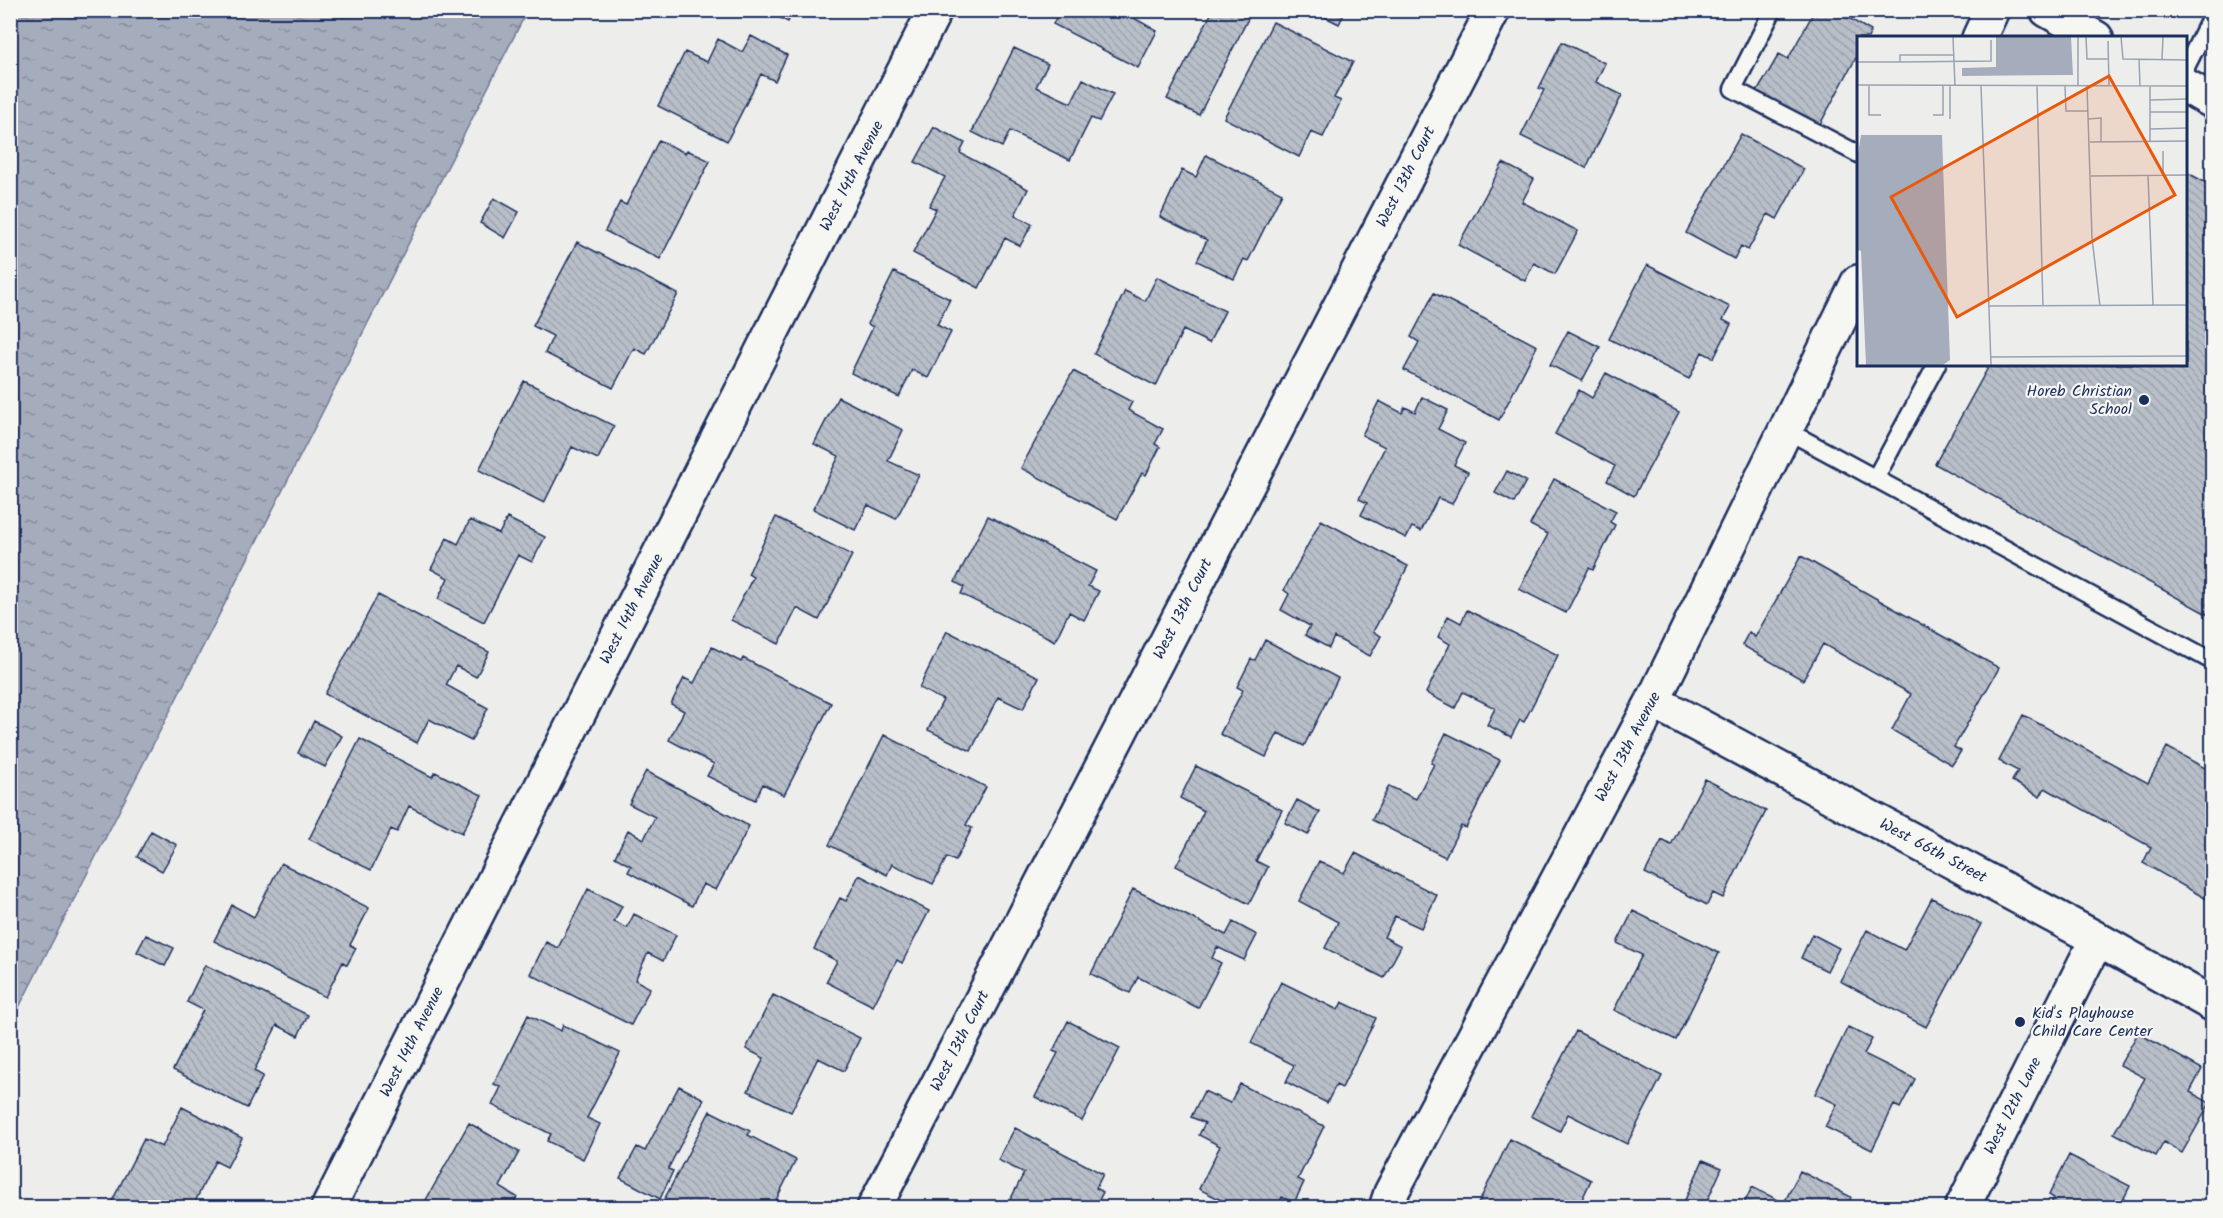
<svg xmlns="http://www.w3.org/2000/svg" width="2223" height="1218" font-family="Kalam,sans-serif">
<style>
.water{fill:url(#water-ripples);stroke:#6e7a96;stroke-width:1.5}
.building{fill:url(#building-back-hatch);stroke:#1b2f5e;stroke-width:1.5}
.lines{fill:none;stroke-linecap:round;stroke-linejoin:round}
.service-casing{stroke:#1b2f5e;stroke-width:21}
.minor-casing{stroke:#1b2f5e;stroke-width:38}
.secondary-casing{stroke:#1b2f5e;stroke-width:38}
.service{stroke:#f6f6f2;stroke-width:16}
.minor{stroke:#f6f6f2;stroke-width:33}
.secondary{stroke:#f6f6f2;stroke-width:33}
.poi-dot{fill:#1b2f5e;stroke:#f6f6f2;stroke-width:2}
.labels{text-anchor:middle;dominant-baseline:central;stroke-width:4.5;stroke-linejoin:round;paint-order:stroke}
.street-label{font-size:16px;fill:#1b2f5e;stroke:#f6f6f2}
.poi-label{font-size:16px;fill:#1b2f5e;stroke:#f6f6f2;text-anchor:end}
.inset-road{fill:none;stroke:#99a2b3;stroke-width:1.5}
.view{fill:#e8590c;fill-opacity:0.15;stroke:#e8590c;stroke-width:3}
.inset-edge{fill:none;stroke:#1b2f5e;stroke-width:3}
</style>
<defs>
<pattern id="water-ripples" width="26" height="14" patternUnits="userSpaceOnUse" patternTransform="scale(1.5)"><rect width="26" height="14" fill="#a5acbc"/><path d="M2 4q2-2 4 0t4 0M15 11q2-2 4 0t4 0" fill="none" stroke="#868c9c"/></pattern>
<pattern id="building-back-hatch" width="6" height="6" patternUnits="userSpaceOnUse" patternTransform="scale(1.5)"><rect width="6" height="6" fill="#b9bfc8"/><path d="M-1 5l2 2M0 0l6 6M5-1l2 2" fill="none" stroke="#9ea4ae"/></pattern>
</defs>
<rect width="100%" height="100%" fill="#edeeec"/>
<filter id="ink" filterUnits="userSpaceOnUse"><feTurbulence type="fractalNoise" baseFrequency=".0167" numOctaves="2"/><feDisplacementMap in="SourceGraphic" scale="12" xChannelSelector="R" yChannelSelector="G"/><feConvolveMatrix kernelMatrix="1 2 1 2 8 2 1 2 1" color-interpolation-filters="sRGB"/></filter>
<g filter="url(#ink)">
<path class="water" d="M11,10L527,11L11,1023L10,11Z"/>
<path class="building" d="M765,10H793L788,22Z
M1060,10H1138L1134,18L1157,31L1138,68L1053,24Z
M1213,10L1252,11L1199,115L1167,99Z
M1311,10H1346L1339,24Z
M1815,10H1835L1871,31L1868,38H1858V54L1819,126L1757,92L1779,54L1788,59Z
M1273,22L1353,62L1334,98L1341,101L1323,137L1311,132L1299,157L1224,118Z
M751,36L787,55L775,81L761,74L727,141L658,106L685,52L707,62L718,39L742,52Z
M1562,42L1605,63L1596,82L1622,95L1586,168L1521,136L1544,90L1539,88Z
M1014,48L1048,64L1036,87L1071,103L1083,79L1113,94L1099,121L1091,118L1070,160L1010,131L1002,147L972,132Z
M934,127L965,143L960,153L1028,189L1015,215L1032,224L1020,246L1005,238L979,288L913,253L936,209L929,206L945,177L915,162Z
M1741,134L1804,169L1777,219L1768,214L1748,250L1741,246L1734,259L1686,233Z
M659,140L685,153L687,150L710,161L660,259L605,231L620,202L626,205Z
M1206,155L1282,193L1248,261L1244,259L1234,279L1197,261L1207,240L1160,217L1182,170L1196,177Z
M1503,163L1534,179L1522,202L1578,231L1555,274L1534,263L1525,281L1458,245Z
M2186,172L2212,186V617L1935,464L1990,364H2186Z
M494,198L519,212L505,238L480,223Z
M577,242L678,294L646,354L634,348L613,388L545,353L553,336L533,326Z
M1647,265L1730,307L1723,320L1731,324L1714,358L1702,352L1689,379L1609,339Z
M894,272L950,299L937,325L951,332L928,378L912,370L899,397L851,373L873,327L868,324Z
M1157,277L1225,311L1209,343L1183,330L1156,386L1094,354L1125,291L1145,301Z
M1434,293L1537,346L1499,420L1404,370L1419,342L1411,337Z
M1568,331L1600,347L1582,381L1550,365Z
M1073,371L1132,402L1128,410L1163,429L1155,444L1160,447L1146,475L1142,473L1117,519L1021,468Z
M1606,373L1679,412L1634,496L1607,481L1615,466L1555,434L1579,390L1592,398Z
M524,381L614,426L598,459L572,447L544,503L479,470Z
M838,397L903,430L888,461L919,475L896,519L868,505L855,530L813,509L839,456L814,444Z
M1422,397L1448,410L1438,429L1465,443L1454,465L1468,472L1452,504L1438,498L1421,531L1412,527L1406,538L1361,515L1367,503L1359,499L1385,447L1362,435L1379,401L1402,413L1405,407L1415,412Z
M1507,471L1526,481L1514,503L1495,493Z
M1554,479L1616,511L1610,522L1615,525L1593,570L1589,568L1566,613L1519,589L1548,534L1530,525Z
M988,516L1096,571L1088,586L1099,591L1084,620L1069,612L1055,641L961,594L964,587L955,582Z
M776,517L852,555L819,620L797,608L779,644L731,620L753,577L748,574Z
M507,518L545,537L532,562L518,555L484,622L438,599L448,578L431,569L447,538L458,544L470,520L499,534Z
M1321,520L1408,566L1373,632L1381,636L1370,656L1334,637L1329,648L1305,635L1310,626L1281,610L1289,594L1284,590Z
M1801,556L1999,668L1954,747L1961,751L1952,765L1892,730L1911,694L1823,644L1803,680L1742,645L1749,632L1755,637Z
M378,595L489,652L476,677L456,666L446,685L488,708L471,741L429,719L417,743L325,694Z
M1467,610L1558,655L1524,722L1520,720L1511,737L1487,725L1495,708L1463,692L1455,708L1426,693L1450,644L1438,637L1448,616L1461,623Z
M947,631L1039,677L1023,709L998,697L971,751L928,730L943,700L919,688Z
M1265,640L1338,678L1304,746L1278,733L1266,757L1220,734L1243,690L1237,687L1251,659L1255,660Z
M712,647L741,662L743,658L831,703L784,795L763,784L755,800L707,776L714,764L669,740L684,711L671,704L684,678L694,683Z
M2023,715L2148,783L2167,747L2212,772V897L2210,901L2143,863L2151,847L2045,788L2040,797L2012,781L2018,771L1999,761Z
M314,721L342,736L325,767L298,753Z
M1446,733L1500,760L1466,828L1461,826L1445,857L1372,820L1389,786L1416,799L1434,764L1431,763Z
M884,735L986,787L966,825L972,828L955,861L947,857L933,884L892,864L887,875L829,845Z
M360,739L432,777L435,772L482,795L462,833L409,806L397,832L391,829L371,870L309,839Z
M1196,766L1282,810L1256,861L1268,867L1249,904L1176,866L1204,811L1180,798Z
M646,771L749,826L716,890L703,884L692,906L628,872L631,866L615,857L628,830L644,839L655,817L629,804Z
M1705,779L1766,811L1723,898L1713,893L1707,905L1645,873L1662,840L1671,845Z
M1297,800L1320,812L1308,835L1285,823Z
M151,831L177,845L162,871L137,857Z
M1355,853L1437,895L1421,928L1395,916L1384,937L1401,946L1384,978L1325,948L1338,922L1299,901L1319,861L1344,873Z
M281,863L369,908L350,945L356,948L347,965L343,962L325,997L214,941L232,905L254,917Z
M859,875L929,911L902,963L897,960L873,1006L826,982L837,961L814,949L840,898L846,901Z
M588,889L622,906L614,922L627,928L634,914L676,935L663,961L648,953L635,980L650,988L631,1025L530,974L546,942L558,948Z
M1133,889L1226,935L1233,922L1257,935L1244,960L1217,947L1212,958L1221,963L1198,1008L1138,977L1130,993L1091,974Z
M1932,898L1981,924L1926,1027L1840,981L1867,930L1904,950Z
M1633,911L1719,953L1676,1040L1614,1010L1642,955L1617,943Z
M1812,934L1839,948L1827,971L1801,958Z
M146,935L174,948L165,966L137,952Z
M205,965L308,1015L298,1036L277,1025L254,1071L263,1076L247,1108L173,1070L203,1010L187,1002Z
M1281,982L1338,1010L1342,1002L1376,1018L1342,1088L1336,1085L1327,1103L1286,1082L1294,1065L1251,1043Z
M773,995L860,1038L844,1071L818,1058L791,1112L748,1091L764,1058L746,1049Z
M528,1015L561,1031L563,1025L620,1053L587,1118L600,1124L583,1159L547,1141L551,1134L492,1105L501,1087L494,1084Z
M1068,1021L1120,1048L1082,1121L1035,1097L1058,1053L1053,1051Z
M1848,1027L1872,1039L1864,1054L1915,1079L1900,1108L1894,1105L1872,1150L1825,1127L1837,1104L1815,1094Z
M1576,1031L1662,1076L1627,1144L1568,1114L1560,1131L1531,1116Z
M2138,1033L2202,1069L2190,1092L2210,1103L2182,1153L2164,1142L2156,1156L2114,1133L2145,1078L2120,1065Z
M1240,1084L1324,1126L1298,1179L1304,1182L1294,1203L1282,1197L1277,1208H1237L1199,1189L1220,1146L1199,1135L1205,1123L1191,1117L1204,1091L1230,1103Z
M679,1086L704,1099L668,1169L673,1171L660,1199L620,1178L637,1147L645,1151Z
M182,1107L242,1138L227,1167L215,1161L192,1208H120L111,1203L144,1139L162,1147Z
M710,1111L750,1131L748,1135L796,1160L772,1208H678L664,1200Z
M469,1123L519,1152L500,1187L517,1197L511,1208H423L422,1207Z
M1015,1128L1103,1174L1096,1188L1103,1192L1095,1208H1006L1024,1173L998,1160Z
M1510,1139L1591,1180L1578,1208H1476Z
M2069,1155L2130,1186L2119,1208H2049L2054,1198L2049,1195Z
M1703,1160L1722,1168L1704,1208H1701L1685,1200Z
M1800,1171L1851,1197L1846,1208H1742L1752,1187L1784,1203Z"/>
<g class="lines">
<defs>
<path id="service" d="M1773,10L1733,89L1858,154
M2186,67L2212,15
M1786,430L2212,661
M1875,479L1937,364"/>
<path id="minor" d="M1979,38L1992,10
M1653,701L2097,939L2212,1004
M328,1208L935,10
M874,1208L1493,10
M1386,1208L1391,1193L1653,701L1858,282
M1962,1208L2097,939"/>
<path id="secondary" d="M2047,10L2096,38
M2186,86L2212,101"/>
</defs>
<use href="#service" class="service-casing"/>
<use href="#minor" class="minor-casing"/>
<use href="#secondary" class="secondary-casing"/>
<use href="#service" class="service"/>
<use href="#minor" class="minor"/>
<use href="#secondary" class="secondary"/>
</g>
</g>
<g class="poi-dot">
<circle cx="2144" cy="400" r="6"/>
<circle cx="2020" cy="1022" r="6"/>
</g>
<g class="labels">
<g class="street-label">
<text transform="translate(852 176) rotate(-63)">West 14th Avenue</text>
<text transform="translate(1406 177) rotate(-63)">West 13th Court</text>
<text transform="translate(632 609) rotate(-63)">West 14th Avenue</text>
<text transform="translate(1183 609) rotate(-63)">West 13th Court</text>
<text transform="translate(1628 747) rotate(-62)">West 13th Avenue</text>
<text transform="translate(1933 851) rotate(28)">West 66th Street</text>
<text transform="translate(960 1041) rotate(-63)">West 13th Court</text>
<text transform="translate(412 1042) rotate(-63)">West 14th Avenue</text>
<text transform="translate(2013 1106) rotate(-63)">West 12th Lane</text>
</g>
<g class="poi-label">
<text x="2132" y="391">Horeb Christian<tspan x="2132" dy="18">School</tspan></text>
<text x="2032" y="1013" text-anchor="start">Kid's Playhouse<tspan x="2032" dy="18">Child Care Center</tspan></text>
</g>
</g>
<g transform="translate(1857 36)">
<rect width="330" height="330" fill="#edeeec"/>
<path d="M139,1H214L216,39L105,40V32L139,31ZM4,99H85L93,324L86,329H9L4,215L0,214V124Z" fill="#a5acbc"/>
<path class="inset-road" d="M96,1L98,50M229,1L230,23H251M264,1L266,23L330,24M251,5L252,50M97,19H43V26L134,25V4M282,23L283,50M305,23L306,1M0,26H43M0,49L330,50M12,50V79H24M93,50V83M124,50L134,329M180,50L186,270M208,50L209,75H231M221,50V1M230,50L235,202L243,270M293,50V105M293,64L330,63M293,76H330M76,79H86V50M231,83L244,82V106M293,93L330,92M233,106L330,105M306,115V139M291,139L296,269M234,140L330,139M132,270L330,269M134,321L330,320"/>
<path class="view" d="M252,40L318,159L100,281L34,161Z"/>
<rect width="330" height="330" class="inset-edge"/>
</g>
<rect width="2223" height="1218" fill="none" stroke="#f6f6f2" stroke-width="36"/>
<rect x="18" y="18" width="2187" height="1182" fill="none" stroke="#1b2f5e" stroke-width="2" filter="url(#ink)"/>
</svg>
